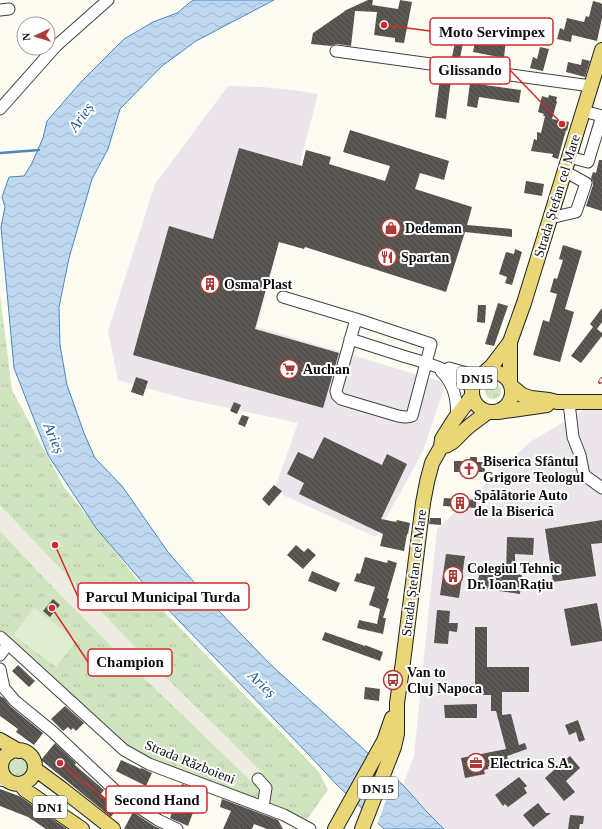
<svg xmlns="http://www.w3.org/2000/svg" width="602" height="829" font-family="'Times New Roman',serif">
<style>
.industrial{fill:#ece5ec}
.grass{fill:url(#grass-tufts)}
.pitch{fill:#e0edd0}
.plaza{fill:#eeebe1}
.water{fill:url(#water-waves);stroke:#4c87be}
.pier{fill:#fdfcf2}
.lines{fill:none;stroke-linecap:round;stroke-linejoin:round}
.stream{stroke:#4c87be;stroke-width:2.5}
.building{fill:url(#building-back-hatch)}
.minor-casing{stroke:#424242;stroke-width:13}
.major-casing{stroke:#202020;stroke-width:16}
.minor{stroke:#fff;stroke-width:11}
.major{stroke:#e8d677;stroke-width:14}
.rail-casing{stroke:#af3b37;stroke-width:4}
.rail{stroke:#fff;stroke-width:2.5;stroke-dasharray:8;stroke-linecap:butt}
.labels{text-anchor:middle;dominant-baseline:central;stroke-width:4;stroke-linejoin:round;paint-order:stroke}
.shield{fill:#fff;stroke:#575757;stroke-width:1}
.shield-label{font-size:13px;font-weight:bold;fill:#0f0f0f}
.street-label{font-size:14px;fill:#0f0f0f;stroke:#fff}
.poi-label{font-size:14px;font-weight:bold;fill:#0f0f0f;stroke:#fff;text-anchor:start}
.water-label{font-size:15px;font-style:italic;fill:#265a93;stroke:#fff}
.leader{fill:none;stroke:#d62828;stroke-width:1.5}
.callout-dot{fill:#d62828;stroke:#fff;stroke-width:1.5}
.callout{fill:#fff;stroke:#d62828;stroke-width:1.5}
.callout-label{font-size:15px;text-anchor:middle;font-weight:bold;fill:#0f0f0f}
</style>
<defs>
<pattern id="grass-tufts" width="24" height="20" patternUnits="userSpaceOnUse"><rect width="24" height="20" fill="#d0e5bf"/><path d="M3 7l-1-3M5 7V3M7 7l1-3M15 17l-1-3M17 17v-4M19 17l1-3" fill="none" stroke="#b1c3a3"/></pattern>
<pattern id="water-waves" width="16" height="10" patternUnits="userSpaceOnUse"><rect width="16" height="10" fill="#bdd8ef"/><path d="M0 5q4-4 8 0t8 0" fill="none" stroke="#a1b8cc"/></pattern>
<pattern id="building-back-hatch" width="6" height="6" patternUnits="userSpaceOnUse"><rect width="6" height="6" fill="#56514d"/><path d="M-1 5l2 2M0 0l6 6M5-1l2 2" fill="none" stroke="#696562"/></pattern>
</defs>
<rect width="100%" height="100%" fill="#fdfcf2"/>
<path class="industrial" d="M228,86L262,87L293,90L318,94L257,327L446,383L423,451L376,537L274,491L298,423L186,399L118,380L108,331L155,184Z
M602,399V829H444L427,812L403,785L414,756L437,529L530,442Z"/>
<path class="grass" d="M0,294L12,390L64,487L155,602L319,772L328,790L307,819L150,762L127,748L0,631Z
M485 391a8 8 0 1 1 16 0a8 8 0 1 1-16 0Z
M8 768a10 10 0 1 1 20 0a10 10 0 1 1-20 0Z"/>
<path class="pitch" d="M34,608L77,640L56,667L13,635Z"/>
<path class="plaza" d="M0,505L132,644L263,773L254,784L121,656L45,579L0,531Z"/>
<path class="water" d="M193,0H274L196,41L162,66L120,109L108,149L92,179L69,258L59,307L60,345L67,385L84,433L95,458L122,486L168,552L218,610L270,664L403,785L427,812L444,829H384L337,785L310,756L149,590L96,528L48,455L14,368L1,227L5,207L2,197L9,177L24,176L32,163L43,138L47,121L80,83L124,39L153,22L177,13Z"/>
<path class="pier" d="M385,766L395,775L377,825L366,814Z"/>
<g class="lines">
<path class="stream" d="M0,153L39,150"/>
</g>
<path class="building" d="M368,0H373L372,5L398,9L400,0L412,2L404,43L395,42V38L374,35L377,12L355,11L351,46L337,44L333,45L331,46L311,44L313,33L345,11H344Z
M593,1L601,3V4H602V18L597,41L572,35L571,42L557,39L560,28L564,30L567,18L584,22L586,16L589,17Z
M500,29L507,30L504,58L473,52L477,32L499,36Z
M456,37L464,38L460,58L452,57Z
M540,47L549,49L543,71L530,68L533,57L537,59Z
M582,59L590,61L585,77L566,72L568,62L581,65Z
M440,78L451,80L446,119L435,117Z
M470,83L521,90L519,103L479,97L477,108L467,106Z
M549,95L557,97L556,101L557,102L552,119L569,122L567,131L566,130L558,159L552,157L553,154L531,151L534,139L537,140V132L541,133L545,116H543L544,114L538,112L542,96L548,98Z
M350,130L449,161L444,180L420,173L415,189L472,207L467,225L512,229V237L465,232L446,292L305,247L304,249L279,242L255,329L339,353L323,408L133,355L169,226L213,239L239,148L302,166L306,150L331,157L329,164L385,181L390,166L343,152Z
M599,160H602V211L586,206L593,185V182L591,178L593,172L596,173Z
M526,181L544,184L542,196L524,193Z
M563,245L582,251L565,309L574,312L560,362L533,355L543,320L549,322L557,294L550,292L554,278L557,279L563,260L559,259Z
M515,249L522,252L512,285L505,283L507,277L499,274L506,252L514,254Z
M498,303L508,306L494,346L485,344Z
M478,305H486L485,323L477,322Z
M602,308V322L597,329L602,333V336L581,363L571,356L593,327L590,324Z
M136,377L148,381L143,396L131,392Z
M234,402L241,405L237,414L230,411Z
M242,415L249,417L245,427L238,424Z
M324,437L382,465L387,454L407,464L381,519L396,522L397,520L410,523L408,534H407L404,551L380,546L383,534L299,494L304,483L287,474L298,452L313,459Z
M470,457H477V462H484L485,472H476V476L468,477V472H454V461H470Z
M274,485L282,491L269,506L262,499Z
M444,498L476,500V508L443,506Z
M430,518H441V525L429,524Z
M602,520V543L591,544L596,576L553,582L545,529Z
M507,537L534,538L533,555L515,554V574L522,575L520,594L477,588L480,569L506,572Z
M296,545L304,552L308,548L316,555L303,569L287,555Z
M446,554L465,556L459,598L440,595Z
M365,557L387,563L388,560L397,563L387,598L389,599L383,618H386L383,634L357,628L359,620L377,624L380,609L369,605L375,587L354,581L357,573L360,574Z
M312,571L340,583L336,592L308,581Z
M53,599L60,605L50,617L43,611Z
M597,603L602,630V641L571,646L564,609Z
M437,610L450,611L449,623H458L457,632L449,631L448,644L434,643Z
M475,627H487V667H529V692H502V715L511,714L519,745L525,743L527,749L507,756L509,764L484,770L485,774L465,778L461,758L506,749L496,711H491V695H475Z
M325,632L365,646V645L383,652L380,661L322,640Z
M18,665L35,681L29,687L12,671Z
M365,687L380,689L379,701L364,699Z
M0,696L4,698L10,706L43,733L34,745L16,732L18,729L0,716Z
M477,704V718H445L444,705Z
M65,706L84,723L76,731L73,728L71,730L68,727L63,731L51,719Z
M578,720L585,740L579,742L576,732L569,735L565,725Z
M55,743L76,763L75,765L104,790L101,794L117,808L111,817L41,760Z
M570,756L580,768L566,781L575,792L564,801L545,778Z
M121,760L141,769V768L152,773L146,786L116,771Z
M519,777L527,786L524,788L527,793L508,807L505,804L503,806L495,795Z
M182,784L201,791L188,826L170,818Z
M0,789L19,796L67,829H46L28,817L0,806Z
M222,799L278,820L283,829H267L254,824L252,829H223L231,811L220,807Z
M538,803L546,813H551L533,827L523,815Z
M133,812L154,826L161,829H124Z
M570,815L584,816L583,824H580L579,829H568Z"/>
<g class="lines">
<defs>
<path id="minor" d="M0,10L9,9
M336,51L591,86
M0,109L56,46L108,0
M583,111L602,116
M569,157L588,162L602,116
M550,218L576,212L586,183L564,171
M283,297L356,319L431,344L412,416C407,418 403,417 398,416L341,399L337,395L336,391L356,319
M350,339C369,345 387,351 406,357C430,364 454,370 472,389
M449,368L467,373L483,374
M441,371C454,384 458,400 456,418
M569,403L573,437L580,455L584,475L602,488
M0,637L8,644L124,750L149,764L284,815L310,829
M0,655L8,644
M0,669L4,688L15,701L53,732L120,795L158,820L177,829
M258,779L266,788L263,807
M0,780L10,782"/>
<path id="major" d="M510,342V383
M472 392a20 20 0 1 1 40 0a20 20 0 1 1-40 0Z
M485,372L491,367L510,342L524,303L602,50
M511,386L522,395L531,398L549,400L557,402H602
M498,412L547,405
M441,447C455,444 457,436 467,428C474,422 481,417 488,412
M0,740L19,751
M1 767a17 17 0 1 1 34 0a17 17 0 1 1-34 0Z
M35,769L62,789L113,829
M20,784L25,790L82,829
M335,829L384,741L392,718
M362,829L394,747L397,734V703L403,662L423,503L427,482L432,463L441,447L442,439L454,420L472,396"/>
</defs>
<use href="#minor" class="minor-casing"/>
<use href="#major" class="major-casing"/>
<use href="#minor" class="minor"/>
<use href="#major" class="major"/>
<defs>
<path id="rail" d="M600,382L602,379"/>
</defs>
<use href="#rail" class="rail-casing"/>
<use href="#rail" class="rail"/>
</g>
<defs>
<symbol id="shop-ring" viewBox="-11 -11 22 22"><circle r="9.5" fill="#fff" stroke="#af3b37" stroke-width="1.5"/><path d="M-5-2.5h2.3a2.7 3.5 0 0 1 5.4 0H5L5.5 6h-11ZM-1.5-2.5h3a1.5 2.3 0 0 0-3 0Z" fill="#af3b37"/></symbol>
<symbol id="restaurant-ring" viewBox="-11 -11 22 22"><circle r="9.5" fill="#fff" stroke="#af3b37" stroke-width="1.5"/><path d="M-5-6h1v4h1v-4h1v4h1v-4h1v5L-1.5 .5V6h-2V.5L-5-1ZM5-6V6H3V1.5H1.5Q1.5-4 5-6Z" fill="#af3b37"/></symbol>
<symbol id="building-ring" viewBox="-11 -11 22 22"><circle r="9.5" fill="#fff" stroke="#af3b37" stroke-width="1.5"/><path d="M-4-6H4V6H1V3H-1V6H-4ZM-2.5-4.3h1.7v1.8h-1.7ZM.8-4.3h1.7v1.8H.8ZM-2.5-1h1.7V.8h-1.7ZM.8-1h1.7V.8H.8Z" fill="#af3b37"/></symbol>
<symbol id="supermarket-ring" viewBox="-11 -11 22 22"><circle r="9.5" fill="#fff" stroke="#af3b37" stroke-width="1.5"/><path d="M-6-5.5h2.5l.6 2H6L4.5 2H-2.5L-4.4-4H-6ZM-1.5 3.2a1.3 1.3 0 1 0 .1 0ZM3 3.2a1.3 1.3 0 1 0 .1 0Z" fill="#af3b37"/></symbol>
<symbol id="church-ring" viewBox="-11 -11 22 22"><circle r="9.5" fill="#fff" stroke="#af3b37" stroke-width="1.5"/><path d="M-1.2-6h2.4v3.5h3.3v2.4h-3.3V6h-2.4V-.1h-3.3v-2.4h3.3Z" fill="#af3b37"/></symbol>
<symbol id="bus-ring" viewBox="-11 -11 22 22"><circle r="9.5" fill="#fff" stroke="#af3b37" stroke-width="1.5"/><path d="M-5-6H5V4H4V6H2V4H-2V6H-4V4H-5ZM-3.5-4V0h7V-4ZM-3.5 1.2v1.5H-2V1.2ZM2 1.2v1.5H3.5V1.2Z" fill="#af3b37"/></symbol>
<symbol id="office-ring" viewBox="-11 -11 22 22"><circle r="9.5" fill="#fff" stroke="#af3b37" stroke-width="1.5"/><path d="M-6-3h4V-5.5h4V-3h4V5H-6ZM-1-4.5V-3h2v-1.5ZM-6 0V1H6V0Z" fill="#af3b37"/></symbol>
</defs>
<g fill-rule="evenodd">
<use href="#shop-ring" x="380" y="217" width="22" height="22"/>
<use href="#restaurant-ring" x="376" y="246" width="22" height="22"/>
<use href="#building-ring" x="199" y="273" width="22" height="22"/>
<use href="#supermarket-ring" x="278" y="358" width="22" height="22"/>
<use href="#church-ring" x="458" y="458" width="22" height="22"/>
<use href="#building-ring" x="449" y="492" width="22" height="22"/>
<use href="#building-ring" x="442" y="565" width="22" height="22"/>
<use href="#bus-ring" x="382" y="669" width="22" height="22"/>
<use href="#office-ring" x="465" y="752" width="22" height="22"/>
</g>
<g class="labels">
<g class="shield">
<rect x="457" y="367" width="40" height="22" rx="3"/>
<rect x="358" y="777" width="40" height="22" rx="3"/>
<rect x="33" y="796" width="34" height="22" rx="3"/>
</g>
<g class="shield-label">
<text x="477" y="378">DN15</text>
<text x="378" y="788">DN15</text>
<text x="50" y="807">DN1</text>
</g>
<g class="street-label">
<text transform="translate(557 196) rotate(-73)">Strada Ștefan cel Mare</text>
<text transform="translate(414 573) rotate(-83)">Strada Ștefan cel Mare</text>
<text transform="translate(190 762) rotate(22)">Strada Războieni</text>
</g>
<g class="poi-label">
<text x="405" y="228">Dedeman</text>
<text x="401" y="257">Spartan</text>
<text x="224" y="284">Osma Plast</text>
<text x="303" y="369">Auchan</text>
<text x="483" y="461">Biserica Sfântul<tspan x="483" dy="16">Grigore Teologul</tspan></text>
<text x="474" y="495">Spălătorie Auto<tspan x="474" dy="16">de la Biserică</tspan></text>
<text x="467" y="568">Colegiul Tehnic<tspan x="467" dy="16">Dr. Ioan Rațiu</tspan></text>
<text x="407" y="672">Van to<tspan x="407" dy="16">Cluj Napoca</tspan></text>
<text x="490" y="763">Electrica S.A.</text>
</g>
<g class="water-label">
<text transform="translate(81 117) rotate(-55)">Arieș</text>
<text transform="translate(54 438) rotate(67)">Arieș</text>
<text transform="translate(262 684) rotate(43)">Arieș</text>
</g>
</g>
<path class="leader" d="M384 25L430 31M562 124L510 70M55 545L78 597M52 608L88 662M60 763L106 800"/>
<g class="callout-dot">
<circle cx="384" cy="25" r="4"/>
<circle cx="562" cy="124" r="4"/>
<circle cx="55" cy="545" r="4"/>
<circle cx="52" cy="608" r="4"/>
<circle cx="60" cy="763" r="4"/>
</g>
<g class="callout">
<rect x="430" y="18" width="123" height="27" rx="4"/>
<rect x="430" y="57" width="80" height="27" rx="4"/>
<rect x="78" y="583" width="171" height="27" rx="4"/>
<rect x="88" y="649" width="84" height="27" rx="4"/>
<rect x="106" y="786" width="101" height="27" rx="4"/>
</g>
<g class="callout-label">
<text x="492" y="37">Moto Servimpex</text>
<text x="470" y="75">Glissando</text>
<text x="163" y="602">Parcul Municipal Turda</text>
<text x="130" y="667">Champion</text>
<text x="157" y="805">Second Hand</text>
</g>
<g transform="translate(36 36) rotate(266)"><circle r="19" fill="#ffffff" stroke="#9f9f9f"/>
<path d="M0-3L7 15L0 10L-7 15Z" fill="#af3b37"/>
<text y="-6" font-size="11" font-weight="bold" text-anchor="middle" fill="#0f0f0f">N</text>
</g>
</svg>
